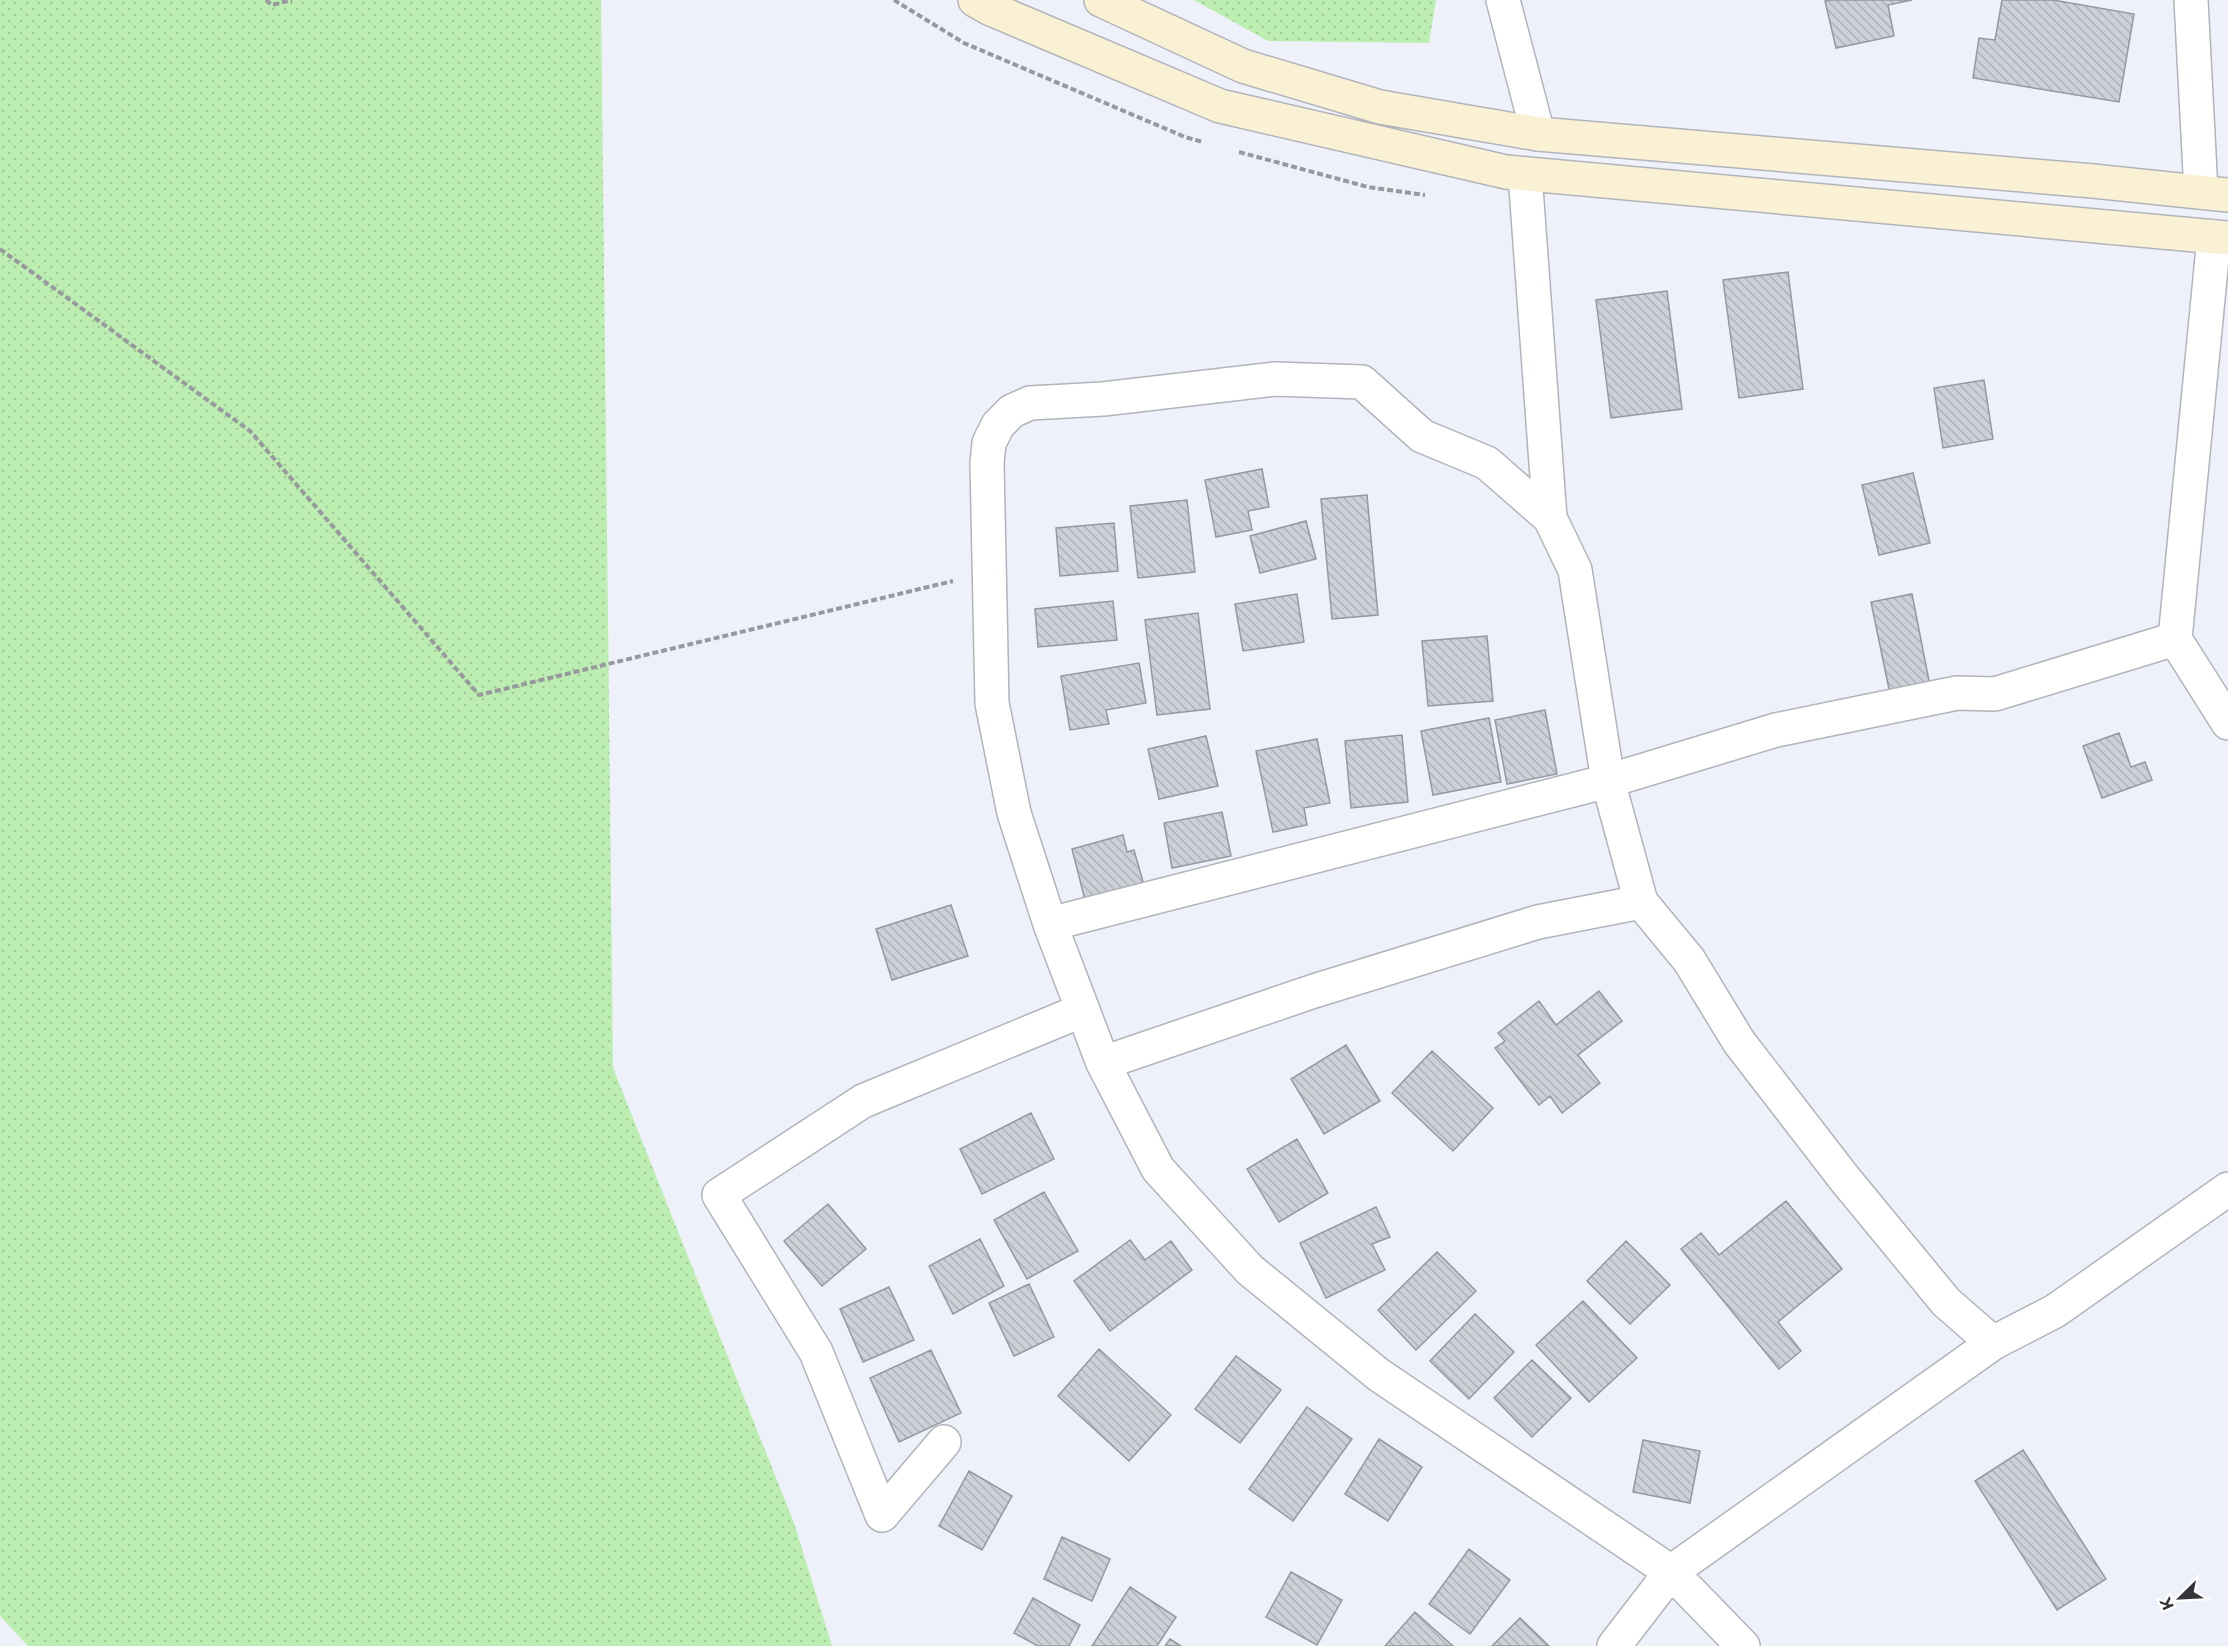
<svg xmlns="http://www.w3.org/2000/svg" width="2228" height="1646" font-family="Montserrat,sans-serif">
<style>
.grass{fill:url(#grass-dots)}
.building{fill:url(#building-back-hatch);stroke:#95989f;stroke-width:1.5}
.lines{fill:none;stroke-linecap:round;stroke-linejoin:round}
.street-casing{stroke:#b1b4bb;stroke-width:36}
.secondary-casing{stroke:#b1b4bb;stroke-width:36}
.path{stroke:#97999f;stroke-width:4;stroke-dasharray:6 3;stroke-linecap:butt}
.street{stroke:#fff;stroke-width:33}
.secondary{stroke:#faf0d3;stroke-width:33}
</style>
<defs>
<pattern id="grass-dots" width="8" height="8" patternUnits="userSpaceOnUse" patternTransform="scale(1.5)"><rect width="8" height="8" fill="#bceeb1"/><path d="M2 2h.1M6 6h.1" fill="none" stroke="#a2cd99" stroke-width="1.8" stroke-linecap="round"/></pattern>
<pattern id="building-back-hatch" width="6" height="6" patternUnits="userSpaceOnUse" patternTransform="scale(1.5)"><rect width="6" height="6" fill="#ccd0d7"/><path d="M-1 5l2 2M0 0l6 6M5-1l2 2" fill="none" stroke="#b0b3b9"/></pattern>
</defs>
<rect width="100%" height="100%" fill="#eef1f9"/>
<path class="grass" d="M0,0H601L613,1068L794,1523L832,1646H28L0,1616Z
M1194,0H1436L1429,43L1268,41Z"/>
<path class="building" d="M1832,0H1912L1888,5L1894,36L1836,48L1825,1Z
M2002,0H2053L2134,14L2119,102L1973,78L1979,38L1995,40Z
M1788,272L1803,389L1739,398L1723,280Z
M1667,291L1682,409L1611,418L1596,300Z
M1984,380L1993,439L1943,448L1934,388Z
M1262,469L1269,507L1248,511L1252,530L1216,537L1205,480Z
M1913,473L1930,543L1879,555L1862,485Z
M1367,495L1378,615L1332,619L1321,499Z
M1187,500L1195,572L1138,578L1130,506Z
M1306,521L1316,559L1260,573L1250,536Z
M1114,523L1118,571L1060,576L1056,528Z
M1297,594L1304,642L1243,651L1235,604Z
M1912,594L1930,686L1890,694L1871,602Z
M1113,601L1117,640L1038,647L1035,609Z
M1198,613L1210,709L1157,715L1145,620Z
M1487,636L1493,701L1428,706L1422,641Z
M1139,663L1146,703L1106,710L1109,724L1070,730L1061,676Z
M1545,710L1557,774L1507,784L1495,720Z
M1489,718L1501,782L1433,795L1421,731Z
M2119,733L2131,767L2145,762L2152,780L2102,798L2083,746Z
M1402,735L1408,802L1351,808L1345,741Z
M1206,736L1218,786L1159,799L1148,749Z
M1317,739L1330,803L1304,808L1307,825L1273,832L1256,751Z
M1222,812L1231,856L1172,868L1164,823Z
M1123,835L1127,852L1134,850L1145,889L1086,904L1072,849Z
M951,905L968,956L892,980L876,929Z
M1599,991L1622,1021L1578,1055L1600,1083L1562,1113L1550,1096L1539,1105L1495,1048L1505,1041L1498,1033L1539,1001L1556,1025Z
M1346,1045L1380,1101L1324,1134L1291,1079Z
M1432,1051L1493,1108L1453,1151L1392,1093Z
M1031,1113L1054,1159L982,1194L960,1149Z
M1297,1139L1328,1193L1279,1222L1247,1169Z
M1044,1192L1078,1251L1027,1279L994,1220Z
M1786,1201L1842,1269L1778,1322L1801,1351L1779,1369L1681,1249L1701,1233L1719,1255Z
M828,1204L866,1249L822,1286L784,1241Z
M1376,1207L1390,1237L1372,1244L1385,1270L1326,1298L1300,1243Z
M980,1239L1004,1286L953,1314L929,1266Z
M1130,1240L1145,1260L1171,1241L1192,1270L1110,1331L1074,1281Z
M1626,1241L1670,1285L1630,1324L1587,1281Z
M1437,1252L1476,1291L1416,1350L1378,1310Z
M1029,1284L1054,1337L1014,1356L989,1303Z
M889,1287L914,1340L863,1362L840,1309Z
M1583,1301L1637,1358L1589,1402L1536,1345Z
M1475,1314L1514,1352L1469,1399L1430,1361Z
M1099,1349L1171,1415L1129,1461L1058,1396Z
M931,1350L961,1413L899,1442L870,1378Z
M1236,1356L1281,1390L1240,1443L1195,1409Z
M1532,1360L1571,1398L1532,1437L1494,1398Z
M1307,1407L1352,1439L1293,1521L1249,1489Z
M1379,1439L1422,1467L1388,1521L1345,1494Z
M1643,1440L1700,1451L1690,1503L1633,1492Z
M2023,1450L2106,1579L2057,1610L1975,1481Z
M969,1471L1012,1496L982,1550L939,1526Z
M1062,1537L1110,1559L1092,1601L1044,1579Z
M1469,1549L1510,1580L1470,1634L1429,1604Z
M1291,1572L1342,1600L1317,1645L1266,1617Z
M1130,1587L1176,1617L1157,1646H1092Z
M1033,1598L1080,1625L1069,1646H1038L1014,1633Z
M1415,1612L1453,1646H1385Z
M1520,1618L1549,1646H1492Z
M1170,1639L1181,1646H1165Z"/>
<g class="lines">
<defs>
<path id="street" d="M1503,0L1538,134
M2191,0L2201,192
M1525,174L1550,518
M2214,237L2175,639L2228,723
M1050,924L1608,781L1776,730L1957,693L1995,694L2175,639
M1103,1063L1314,991L1538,922L1641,902
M944,1442L882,1515L816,1352L719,1195L863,1101L1083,1010
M1614,1646L1671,1572L1993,1343L2055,1311L2228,1189
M1743,1646L1671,1572L1379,1375L1250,1270L1158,1169L1103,1063L1050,924L1014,813L992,703L987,463L989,443L998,425L1012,411L1030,403L1103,399L1275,379L1362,382L1422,436L1487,463L1550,518L1575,570L1608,781L1641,902L1689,960L1739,1042L1844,1178L1946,1302L1993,1343"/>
<path id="secondary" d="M975,0L991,9L1220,106L1506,172L2228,238
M1101,0L1243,66L1380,107L1538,134L2093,181L2228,195"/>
</defs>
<use href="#street" class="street-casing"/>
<use href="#secondary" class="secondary-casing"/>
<path class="path" d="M266,0L272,5L292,0
M894,0L964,43L1185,137L1203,142
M1239,152L1368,187L1425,195
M0,249L250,431L479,695L953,581"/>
<use href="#street" class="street"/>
<use href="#secondary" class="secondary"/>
</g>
<g transform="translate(2180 1598) rotate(246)" stroke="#ffffff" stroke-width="4.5" paint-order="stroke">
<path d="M0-4.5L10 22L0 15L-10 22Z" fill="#353639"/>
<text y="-9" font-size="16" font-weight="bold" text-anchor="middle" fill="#353639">K</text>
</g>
</svg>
